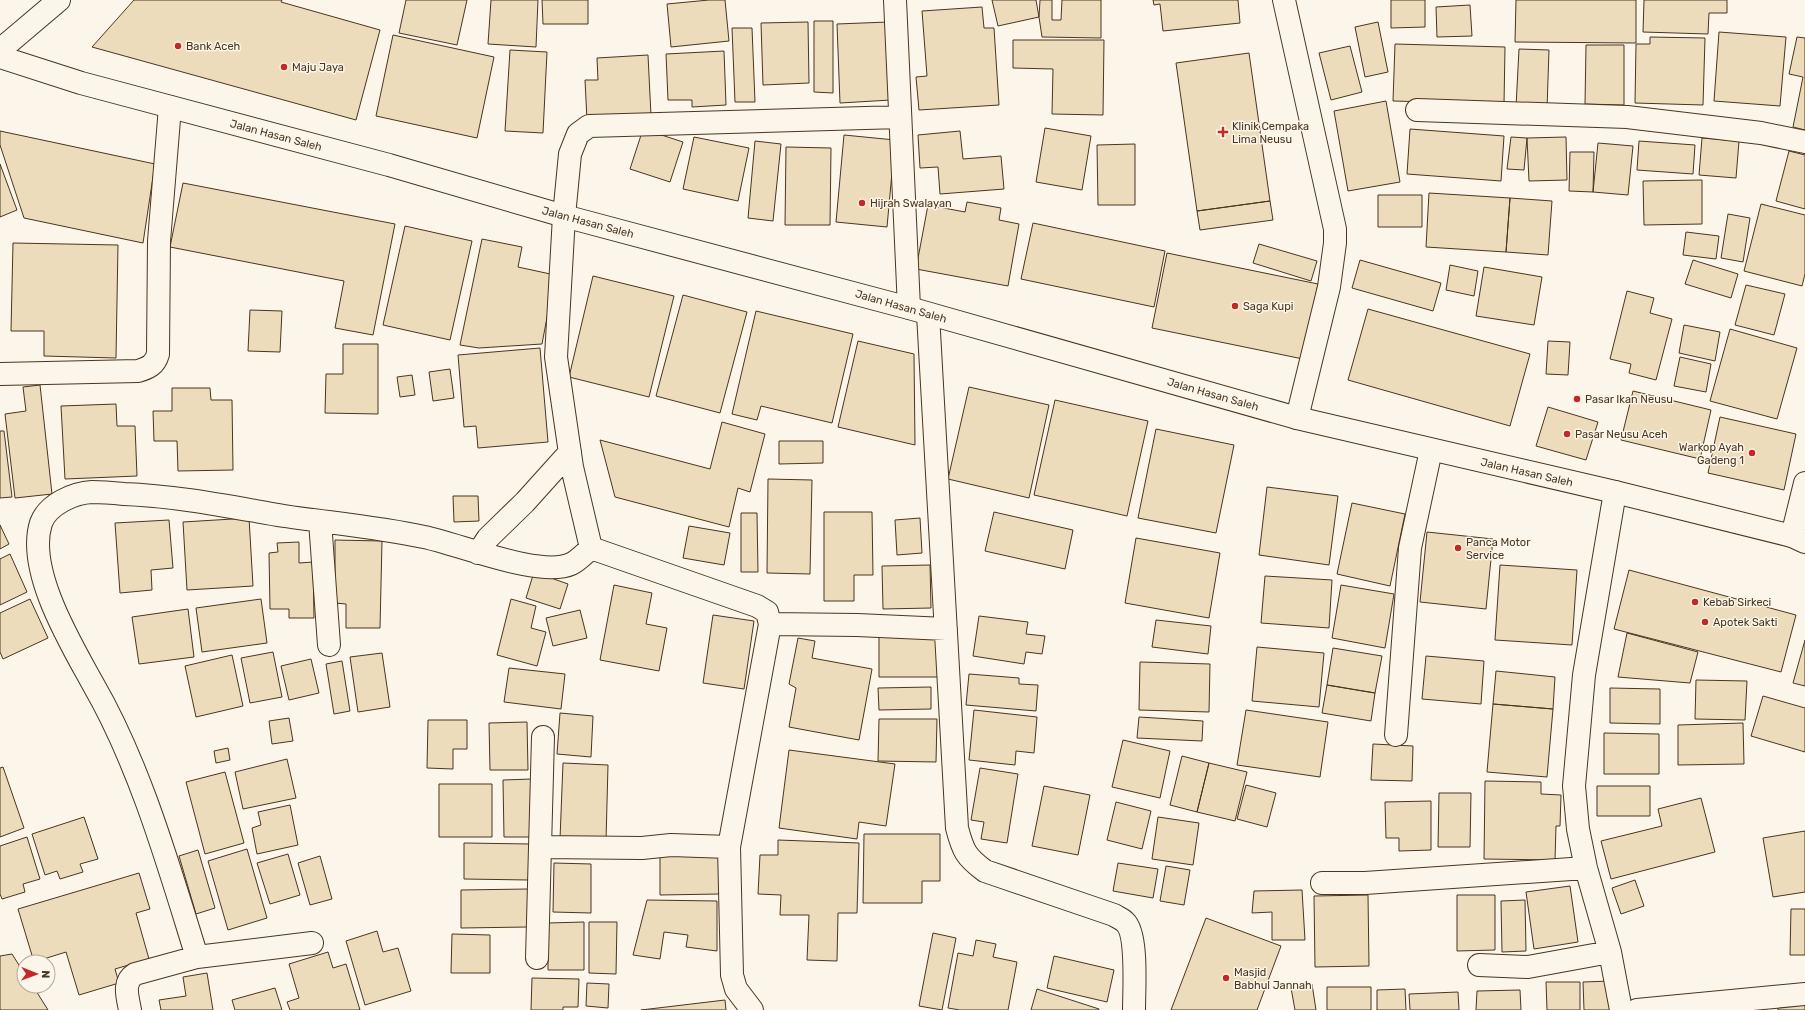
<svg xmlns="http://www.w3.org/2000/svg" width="1805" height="1010" font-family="Rubik,sans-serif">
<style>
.building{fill:#ecdcbc;stroke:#4a3520}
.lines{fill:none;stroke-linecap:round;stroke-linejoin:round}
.minor-casing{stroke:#4a3520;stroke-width:24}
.tertiary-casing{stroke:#4a3520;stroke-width:24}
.secondary-casing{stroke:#4a3520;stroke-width:24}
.minor{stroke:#fbf6e9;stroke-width:22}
.tertiary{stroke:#fbf6e9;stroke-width:22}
.secondary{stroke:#fbf6e9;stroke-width:22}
.poi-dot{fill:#c62828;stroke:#fbf6e9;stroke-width:1.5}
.labels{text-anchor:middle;stroke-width:3;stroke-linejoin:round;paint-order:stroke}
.poi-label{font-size:11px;fill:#4a3520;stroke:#fbf6e9;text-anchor:start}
.street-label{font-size:11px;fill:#4a3520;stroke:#fbf6e9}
</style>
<rect width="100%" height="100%" fill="#fbf6e9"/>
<path class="building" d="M134,0H282L281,2L380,30L356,120L92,47Z
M406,0H467L457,45L399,33Z
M491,0H538L536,47L488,44Z
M542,0H588V24H543Z
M709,0H725L729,41L671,47L667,4Z
M992,0H1036L1039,17L998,26Z
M1040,0H1052V20H1061L1062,0H1101V38L1042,37L1039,17Z
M1153,0H1238L1240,23L1163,31L1160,4L1154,5Z
M1391,0H1425V27L1391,28Z
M1516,0H1636V43L1515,42Z
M1644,0H1727V13H1709L1708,34L1643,32Z
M1470,5L1472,36L1437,37L1436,7Z
M982,7L984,28H994L999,105L919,110L916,77L927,76L922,11Z
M814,21H833V93L814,92Z
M808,22L809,83L763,85L761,23Z
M888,22L891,100L840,103L837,24Z
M1378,22L1388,72L1365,77L1355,27Z
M732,28H752L755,102H735Z
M1719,32L1786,37L1780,106L1714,101Z
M393,35L494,57L477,138L376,116Z
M1650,37L1705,38L1703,105L1635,103L1636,44H1650Z
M1797,37L1805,38V130L1793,127L1803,77L1789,74Z
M1013,40H1104L1103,115L1052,114L1053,69L1013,68Z
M1395,44L1505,47L1504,104L1393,101Z
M1586,45H1624V105L1585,104Z
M1350,46L1362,92L1331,100L1319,53Z
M1519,49L1549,50L1547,109L1516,107Z
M510,50L547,52L543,133L505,131Z
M724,51L726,105L692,107V100H668L666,54Z
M1249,53L1270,201L1197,211L1176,63Z
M648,55L651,116L587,120L585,80H598L597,58Z
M1386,101L1400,182L1348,191L1334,111Z
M1045,128L1091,136L1082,190L1036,182Z
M643,129L683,142L670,182L630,169Z
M1410,129L1504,136L1501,181L1407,174Z
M0,131L155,164L143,243L24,218L0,145Z
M960,131L963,159L1001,156L1004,189L940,194L938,167L920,168L918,135Z
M844,135L895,140L887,227L836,222Z
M694,137L749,148L738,201L683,189Z
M1511,137L1527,138L1524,170L1507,169Z
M1566,137L1567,180L1529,181L1527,138Z
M1702,138L1739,141L1736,178L1699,175Z
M755,141L781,144L773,221L748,218Z
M1639,141L1695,145L1693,174L1637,170Z
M1598,143L1633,146L1628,195L1593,192Z
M1135,144V205H1098L1097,145Z
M786,147L831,148L830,225H785Z
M1789,151L1805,155V209L1776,201Z
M1570,152H1594L1593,192L1569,191Z
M0,164L17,210L0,217Z
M1702,180V224L1644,225L1643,181Z
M183,183L395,224L373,335L335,328L344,281L170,247Z
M1429,193L1510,198L1506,252L1426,247Z
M1378,195H1422V227H1378Z
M1510,198L1552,201L1548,255L1506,252Z
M1270,201L1273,220L1200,230L1197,211Z
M967,202L1001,208L999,220L1019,224L1008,286L916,269L928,205L965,212Z
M1761,204L1805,215V274L1802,286L1744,271Z
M1728,214L1750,218L1743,262L1721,258Z
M1033,223L1165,251L1154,307L1021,279Z
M405,226L472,241L450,340L383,325Z
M1686,232L1719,236L1716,259L1683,255Z
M482,239L522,247L518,267L555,275L542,344L479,348L460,345Z
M13,243L118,245L116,358L44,356V331H11Z
M1259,244L1317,261L1311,281L1253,263Z
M1167,253L1318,284L1303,359L1152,328Z
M1360,260L1441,283L1433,311L1352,288Z
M1693,260L1738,274L1731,298L1685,284Z
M1450,265L1478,271L1474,296L1446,290Z
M1484,267L1542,277L1534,325L1476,316Z
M593,276L674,296L649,397L569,377Z
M1746,285L1785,294L1774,335L1735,325Z
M1627,291L1654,298L1650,313L1672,319L1656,380L1629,373L1631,364L1610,359Z
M683,295L747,312L720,413L656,396Z
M1368,309L1530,354L1510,426L1348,380Z
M250,310L282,311L280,352L248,351Z
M756,311L853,334L832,423L761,406L757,420L732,414Z
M1684,325L1720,332L1715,361L1679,353Z
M1730,329L1797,348L1777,419L1710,401Z
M858,341L914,354L915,445L838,427Z
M1548,341L1570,342L1568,375L1546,374Z
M343,344H378V414L325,413L326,374H343Z
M540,348L548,442L478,448L476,426L464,427L458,355Z
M1680,357L1711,364L1706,392L1674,386Z
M450,369L454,398L433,401L429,372Z
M412,375L415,395L400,397L397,377Z
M40,385L52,494L15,498L5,414L26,411L23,387Z
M969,387L1049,405L1029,498L948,479Z
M172,388H210L211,400H232L233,470L178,471L177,441H154L153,411H172Z
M1633,391L1711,410L1700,459L1621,440Z
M1055,400L1148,421L1127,516L1034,495Z
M116,404L117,426H135L137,476L65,479L61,406Z
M1548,407L1598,422L1586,460L1536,446Z
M1720,417L1796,434L1784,490L1708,473Z
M722,422L765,434L750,492L738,488L729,527L615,497L600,440L710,469Z
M1156,429L1234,445L1216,533L1138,518Z
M0,431H4L12,497L0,498Z
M779,441H823V463L779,464Z
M768,479L812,480L810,574L767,573Z
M1267,487L1338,496L1329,565L1259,555Z
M453,496H478L479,521L454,522Z
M1352,503L1405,514L1390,586L1337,574Z
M824,512H872L873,575H854V601H824Z
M994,512L1073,530L1065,569L985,551Z
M741,513H757L758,572H741Z
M249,518L253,586L187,590L183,522Z
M920,518L922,553L897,555L895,520Z
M169,520L173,568L151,570L152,590L120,593L115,523Z
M0,525L9,544L0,549Z
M689,526L730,533L724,565L683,558Z
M1427,532L1493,539L1486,609L1420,602Z
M1136,538L1220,553L1209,618L1125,603Z
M335,540L382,541L380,628H346V604L335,603Z
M299,542V563L313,562L314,618H289V609H270L269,553L278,552L277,543Z
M10,554L27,592L0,605V559Z
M930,565L931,608L883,609L882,566Z
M1500,565L1577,570L1572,645L1495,640Z
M1629,570L1796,615L1781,672L1614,629Z
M534,572L568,584L560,609L526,598Z
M1265,576L1332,580L1329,628L1261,623Z
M614,585L652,593L646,624L667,628L659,671L600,660Z
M1341,585L1394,594L1385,648L1332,638Z
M30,599L48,638L3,659L0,652V613Z
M261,599L267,643L202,652L196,608Z
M511,599L536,606L531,628L546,632L537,666L497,655Z
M188,609L194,657L139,664L132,617Z
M580,610L587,638L553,646L546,618Z
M713,615L754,621L744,689L703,683Z
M979,616L1028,622L1026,634L1045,636L1042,654L1026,652L1024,664L973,656Z
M1156,620L1211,626L1208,654L1152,647Z
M1627,633L1698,652L1690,683L1618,677Z
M879,634L939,635L938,677H879Z
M798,638L815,641L812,658L872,669L859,740L789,727L796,688L789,684Z
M1805,640V686L1793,683Z
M1257,647L1324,653L1319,707L1252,701Z
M1333,648L1382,656L1375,693L1327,685Z
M273,652L282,697L250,703L241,658Z
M382,653L390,707L358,712L350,657Z
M232,655L243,706L196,717L185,666Z
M1426,656L1484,661L1481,704L1422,699Z
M311,659L319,693L289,700L281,666Z
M342,661L350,711L334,714L326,664Z
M1140,662L1210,664L1209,712L1139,710Z
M509,668L565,674L561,709L504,702Z
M1496,671L1555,677L1553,709L1493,704Z
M969,674L1019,678V684L1038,685L1036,711L966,705Z
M1696,680L1747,681L1745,720L1695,719Z
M1327,685L1375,693L1371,721L1322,713Z
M931,687V709L879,710L878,688Z
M1610,688L1660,689V724L1610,723Z
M1763,696L1805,708V752L1751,736Z
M1493,704L1553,709L1547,777L1487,772Z
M974,710L1037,717L1034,753L1016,751L1015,765L969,760Z
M1246,710L1328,722L1320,777L1237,765Z
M560,713L593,716L591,757L557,754Z
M1139,717L1203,721L1202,741L1137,738Z
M289,718L293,741L272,744L269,721Z
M879,719H937L936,762L878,761Z
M428,720H467V749H453V769L427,768Z
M527,722L528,770H490L489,723Z
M1743,723L1744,764L1678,765V725Z
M1604,733L1659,734V774H1604Z
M1123,740L1170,751L1160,798L1112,787Z
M1373,744L1413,746L1412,781L1371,780Z
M228,748L230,760L216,763L214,751Z
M789,750L895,764L886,826L859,822L857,839L779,828Z
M1182,756L1209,763L1197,812L1170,805Z
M287,759L296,798L243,809L235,772Z
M563,763L608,765L606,841L560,839Z
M1209,763L1247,772L1235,821L1197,812Z
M3,767L24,828L0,837V768Z
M980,768L1018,774L1007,843L981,839L984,822L971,820Z
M225,772L244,843L205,854L186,782Z
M532,779L533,837H504L503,780Z
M1485,781L1541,782V794L1561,795L1560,826H1556L1555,860L1484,859Z
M439,784H492V837H439Z
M1246,785L1276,793L1267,827L1237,819Z
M1044,786L1090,795L1078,855L1032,846Z
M1597,786H1650V816H1597Z
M1439,793H1471L1470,847H1438Z
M1701,798L1715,852L1611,879L1601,841L1662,826L1658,809Z
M1431,801V850L1399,851V838H1386L1385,802Z
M1116,802L1151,811L1142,849L1107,840Z
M290,805L298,845L257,854L252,828L261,825L258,812Z
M84,817L98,859L80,864L83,872L60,879L57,871L45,875L32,834Z
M1158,817L1199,823L1193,865L1152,859Z
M1805,831V892L1773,897L1763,838Z
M864,834H940V881H922V903H863Z
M27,837L40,879L23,884L25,892L2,899L0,894V846Z
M778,840L859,843L857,913H838L837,961L807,960L809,915H780L781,895L758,894L760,855H778Z
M464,843L530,844L529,880L464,879Z
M247,849L267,918L228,930L208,861Z
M198,850L215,908L196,914L179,856Z
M288,854L300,895L270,904L257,863Z
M320,856L332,899L310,905L298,863Z
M660,856H719V894L660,895Z
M554,863L591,864V913L553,912Z
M1118,863L1158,869L1153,898L1113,891Z
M1166,866L1190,870L1184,905L1160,901Z
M139,873L150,909L136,913L149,959L115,969L119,983L79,995L66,952L34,962L18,909Z
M1635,880L1644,906L1621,914L1612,888Z
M1570,886L1578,942L1534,949L1526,892Z
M528,889V927L461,928V890Z
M1302,890L1305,940H1272V912L1252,913L1254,891Z
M1368,895L1369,966L1315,967L1314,896Z
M1457,895H1495V950L1457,951Z
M647,900L717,901V951L686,947L688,935L664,932L660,959L633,955Z
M1525,900L1526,951L1502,952L1501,901Z
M1791,909H1805V955H1790Z
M1206,918L1281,946L1257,1010H1171Z
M584,922V970H548V923Z
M589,922H617L616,974L589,973Z
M377,931L383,952L398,948L411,991L365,1005L346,941Z
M933,933L956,938L942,1010L919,1006Z
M452,934L490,935V973H451Z
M976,940L996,944L993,957L1017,962L1008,1010H960L948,1008L958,953L973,956Z
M328,952L333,968L346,964L360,1010H290L287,1002L299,998L289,964Z
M12,954L24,973V986H33L48,1010H0V956Z
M1054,956L1114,970L1107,1002L1047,988Z
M207,973L213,1010H161L159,1000L186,996L183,977Z
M532,978L579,979L578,1007H563V1010H531Z
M1611,981L1612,1010H1584L1583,982Z
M1546,982H1580V1010H1547Z
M587,983L609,984L608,1008L586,1006Z
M1312,984L1316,1010H1295L1291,988Z
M1327,987H1371V1010H1327Z
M275,988L282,1010H235L232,1000Z
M1037,989L1099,1009V1010H1031Z
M1405,989L1406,1010H1377V990Z
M1520,990L1521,1010H1476L1477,991Z
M1458,992L1459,1010H1410L1409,994Z
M725,1000L726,1010H641Z
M1805,1001V1010H1778V1003Z"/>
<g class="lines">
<g class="minor-casing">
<path id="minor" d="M895,0L909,308
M1284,0L1335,229V243L1329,287L1297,418
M1417,110L1627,117L1761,133L1805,142
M928,314L957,828C963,851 966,857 985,871L1114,915C1117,917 1122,919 1125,922C1138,934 1134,991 1134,1010
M0,374L138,371C148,368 155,365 158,354L159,241L170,107
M1615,492L1584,675L1574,786L1578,829L1586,868L1610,952L1621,1010
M320,521L329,645
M1792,536L1805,483
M478,553L488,538L525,502L570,452
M770,624L857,625L946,629
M1396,735L1410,548L1431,450
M540,847L642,848L671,845L729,847
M1322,883H1365L1586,868
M197,957C169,867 140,765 93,684C71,644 26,570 41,523C48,504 74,493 92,492C103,492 114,493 124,494C178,496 231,507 284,516C331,523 378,527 424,537C459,544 540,578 571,564C578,561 585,553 591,548
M537,958L543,737
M1479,965L1528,967L1610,952
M130,1010C128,998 122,982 135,974L197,957L312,943
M752,1010L736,989L732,975L729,847L770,624L767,612L757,606L591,548L572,467L556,357L564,216L570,154L578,134L589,126L900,117
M1637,1010L1805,994"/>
</g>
<g class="tertiary-casing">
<path id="tertiary" d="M0,57L81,83L389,165L564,216L909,308L1297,418L1615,492L1792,536L1805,542"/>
</g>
<g class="secondary-casing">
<path id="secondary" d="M0,50L59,0"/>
</g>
<use href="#minor" class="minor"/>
<use href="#tertiary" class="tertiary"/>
<use href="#secondary" class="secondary"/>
</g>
<g class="poi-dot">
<circle cx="178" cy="46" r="4"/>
<circle cx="284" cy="67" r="4"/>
<path d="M1221 126h4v4h4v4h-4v4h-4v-4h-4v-4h4z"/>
<circle cx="862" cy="203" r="4"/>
<circle cx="1235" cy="306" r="4"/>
<circle cx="1577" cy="399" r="4"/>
<circle cx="1567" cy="434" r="4"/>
<circle cx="1752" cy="453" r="4"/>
<circle cx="1458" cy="548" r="4"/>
<circle cx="1695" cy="602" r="4"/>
<circle cx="1705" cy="622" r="4"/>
<circle cx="1226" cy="978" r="4"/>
</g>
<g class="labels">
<g class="poi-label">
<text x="186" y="50">Bank Aceh</text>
<text x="292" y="71">Maju Jaya</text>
<text x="1232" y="130">Klinik Cempaka<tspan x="1232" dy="13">Lima Neusu</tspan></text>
<text x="870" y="207">Hijrah Swalayan</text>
<text x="1243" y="310">Saga Kupi</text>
<text x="1585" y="403">Pasar Ikan Neusu</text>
<text x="1575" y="438">Pasar Neusu Aceh</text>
<text x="1744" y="451" text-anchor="end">Warkop Ayah<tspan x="1744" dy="13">Gadeng 1</tspan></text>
<text x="1466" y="546">Panca Motor<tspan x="1466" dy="13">Service</tspan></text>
<text x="1703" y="606">Kebab Sirkeci</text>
<text x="1713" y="626">Apotek Sakti</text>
<text x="1234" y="976">Masjid<tspan x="1234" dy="13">Babhul Jannah</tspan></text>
</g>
<g class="street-label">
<text transform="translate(276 135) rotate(15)" y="4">Jalan Hasan Saleh</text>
<text transform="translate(588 222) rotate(15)" y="4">Jalan Hasan Saleh</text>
<text transform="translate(901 306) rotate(16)" y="4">Jalan Hasan Saleh</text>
<text transform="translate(1213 394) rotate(16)" y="4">Jalan Hasan Saleh</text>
<text transform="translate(1527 472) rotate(13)" y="4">Jalan Hasan Saleh</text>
</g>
</g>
<g transform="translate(36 974) rotate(91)"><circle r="19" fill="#fbf6e9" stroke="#b4a999"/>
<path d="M0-3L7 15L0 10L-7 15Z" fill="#c62828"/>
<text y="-6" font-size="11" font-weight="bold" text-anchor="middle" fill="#4a3520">N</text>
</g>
</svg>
